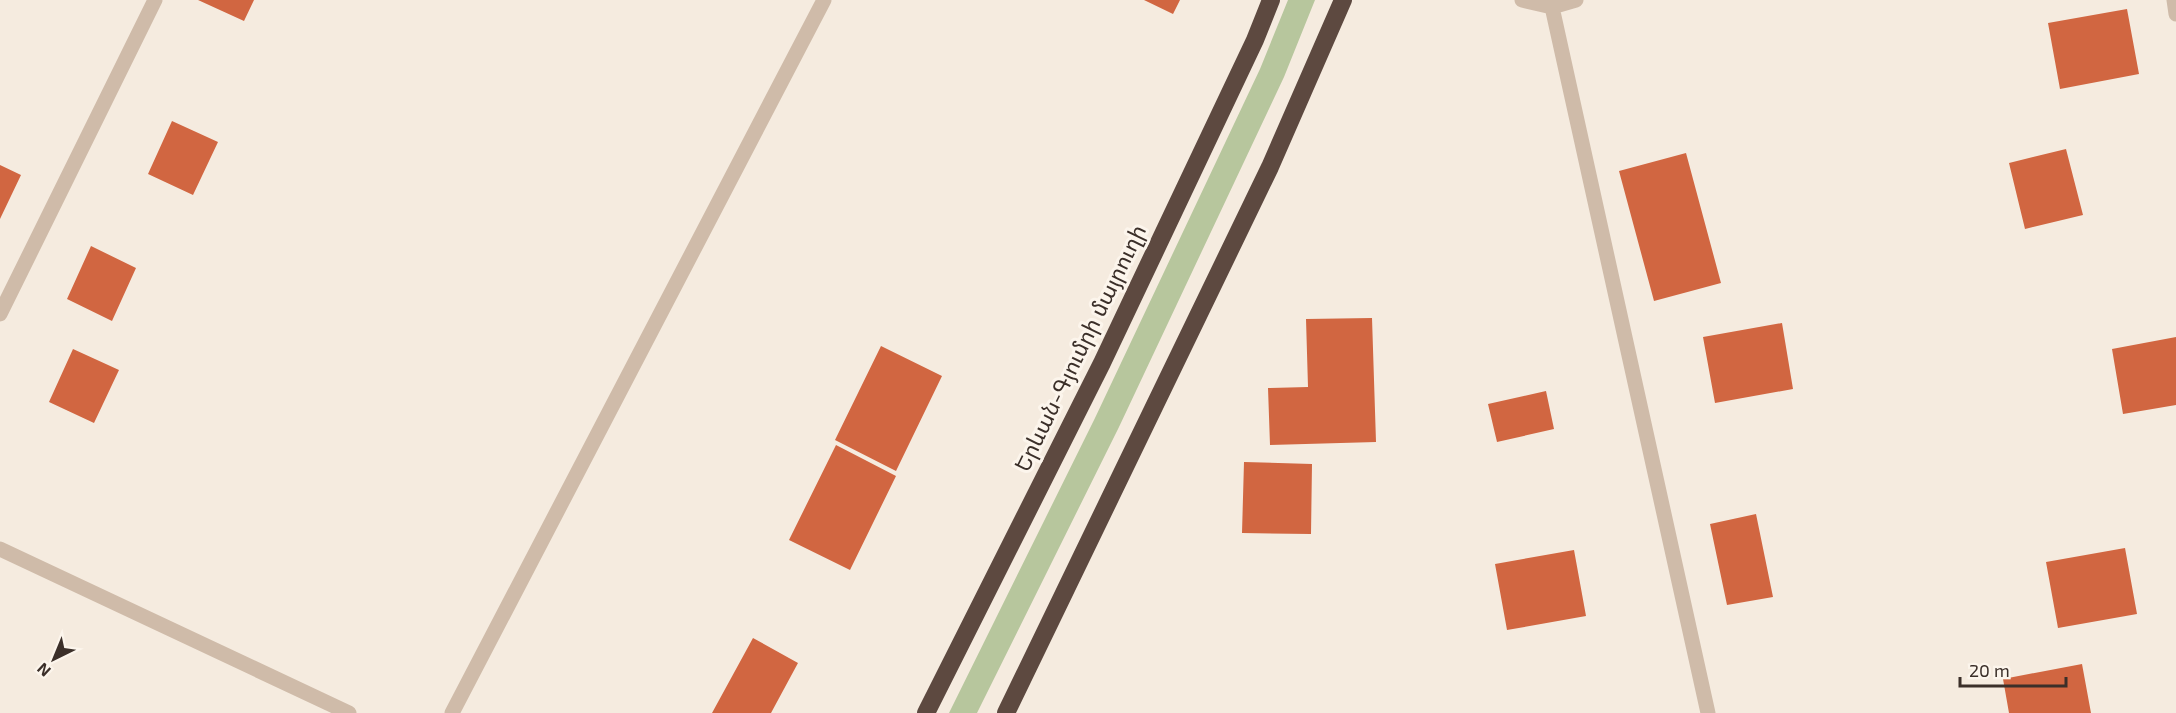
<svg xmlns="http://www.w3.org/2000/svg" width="2176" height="713" font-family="'Exo 2','Noto Sans Armenian',sans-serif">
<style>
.green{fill:#b7c69d}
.building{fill:#d16641}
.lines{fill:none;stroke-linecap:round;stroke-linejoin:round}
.minor{stroke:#cfbba9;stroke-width:15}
.highway{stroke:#5d4940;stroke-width:18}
.labels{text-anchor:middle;stroke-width:6;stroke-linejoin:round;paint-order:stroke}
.street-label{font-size:22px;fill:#3b2f29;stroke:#fcf5ec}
</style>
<rect width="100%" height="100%" fill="#f5ebdf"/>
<path class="green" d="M1288,0H1315L1284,77L1119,427L977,713H949L1095,418L1260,69Z"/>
<path class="building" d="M198,0H254L244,21Z
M1144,0H1180L1173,14Z
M2127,9L2139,74L2060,89L2048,23Z
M172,121L218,142L193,195L148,174Z
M2066,149L2083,215L2025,229L2009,163Z
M1686,153L1721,283L1654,301L1619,171Z
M0,165L21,175L0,219Z
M91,246L136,268L112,321L67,299Z
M1372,318L1376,442L1270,445L1268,388L1308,387L1306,319Z
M1782,323L1793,389L1715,403L1703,337Z
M2176,337V405L2123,414L2112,349Z
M881,346L942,376L896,471L835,440Z
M73,349L119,370L94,423L49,402Z
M1546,391L1554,429L1497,442L1488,404Z
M836,445L896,476L850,570L789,540Z
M1244,462L1312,464L1311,534L1242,533Z
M1756,514L1773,597L1727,605L1710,524Z
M2125,548L2137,614L2058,628L2046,562Z
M1574,550L1586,616L1507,630L1495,564Z
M753,638L798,663L771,713H712Z
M2082,664L2091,713H2009L2003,679Z"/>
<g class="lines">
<path class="minor" d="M1522,0L1552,7L1576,0
M2174,0L2176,14
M1552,7L1708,713
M0,314L155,0
M0,549L349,713
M452,713L824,0"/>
<path class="highway" d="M926,713L1102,363L1255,40L1271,0
M1006,713L1270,167L1343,0"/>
</g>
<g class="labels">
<g class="street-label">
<text transform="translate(1080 348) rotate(-64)" y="8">Երևան-Գյումրի մայրուղի</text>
</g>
</g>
<g transform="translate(54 659) rotate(223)" stroke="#fcf5ec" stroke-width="4.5" paint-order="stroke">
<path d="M0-4.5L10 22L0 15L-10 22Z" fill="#3b2f29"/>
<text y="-9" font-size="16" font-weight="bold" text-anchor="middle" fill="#3b2f29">N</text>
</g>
<path d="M1960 677v9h106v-9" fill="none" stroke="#3b2f29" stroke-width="3"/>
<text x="1969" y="677" font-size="18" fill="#3b2f29" stroke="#fcf5ec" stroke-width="4.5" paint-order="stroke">20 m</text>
</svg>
